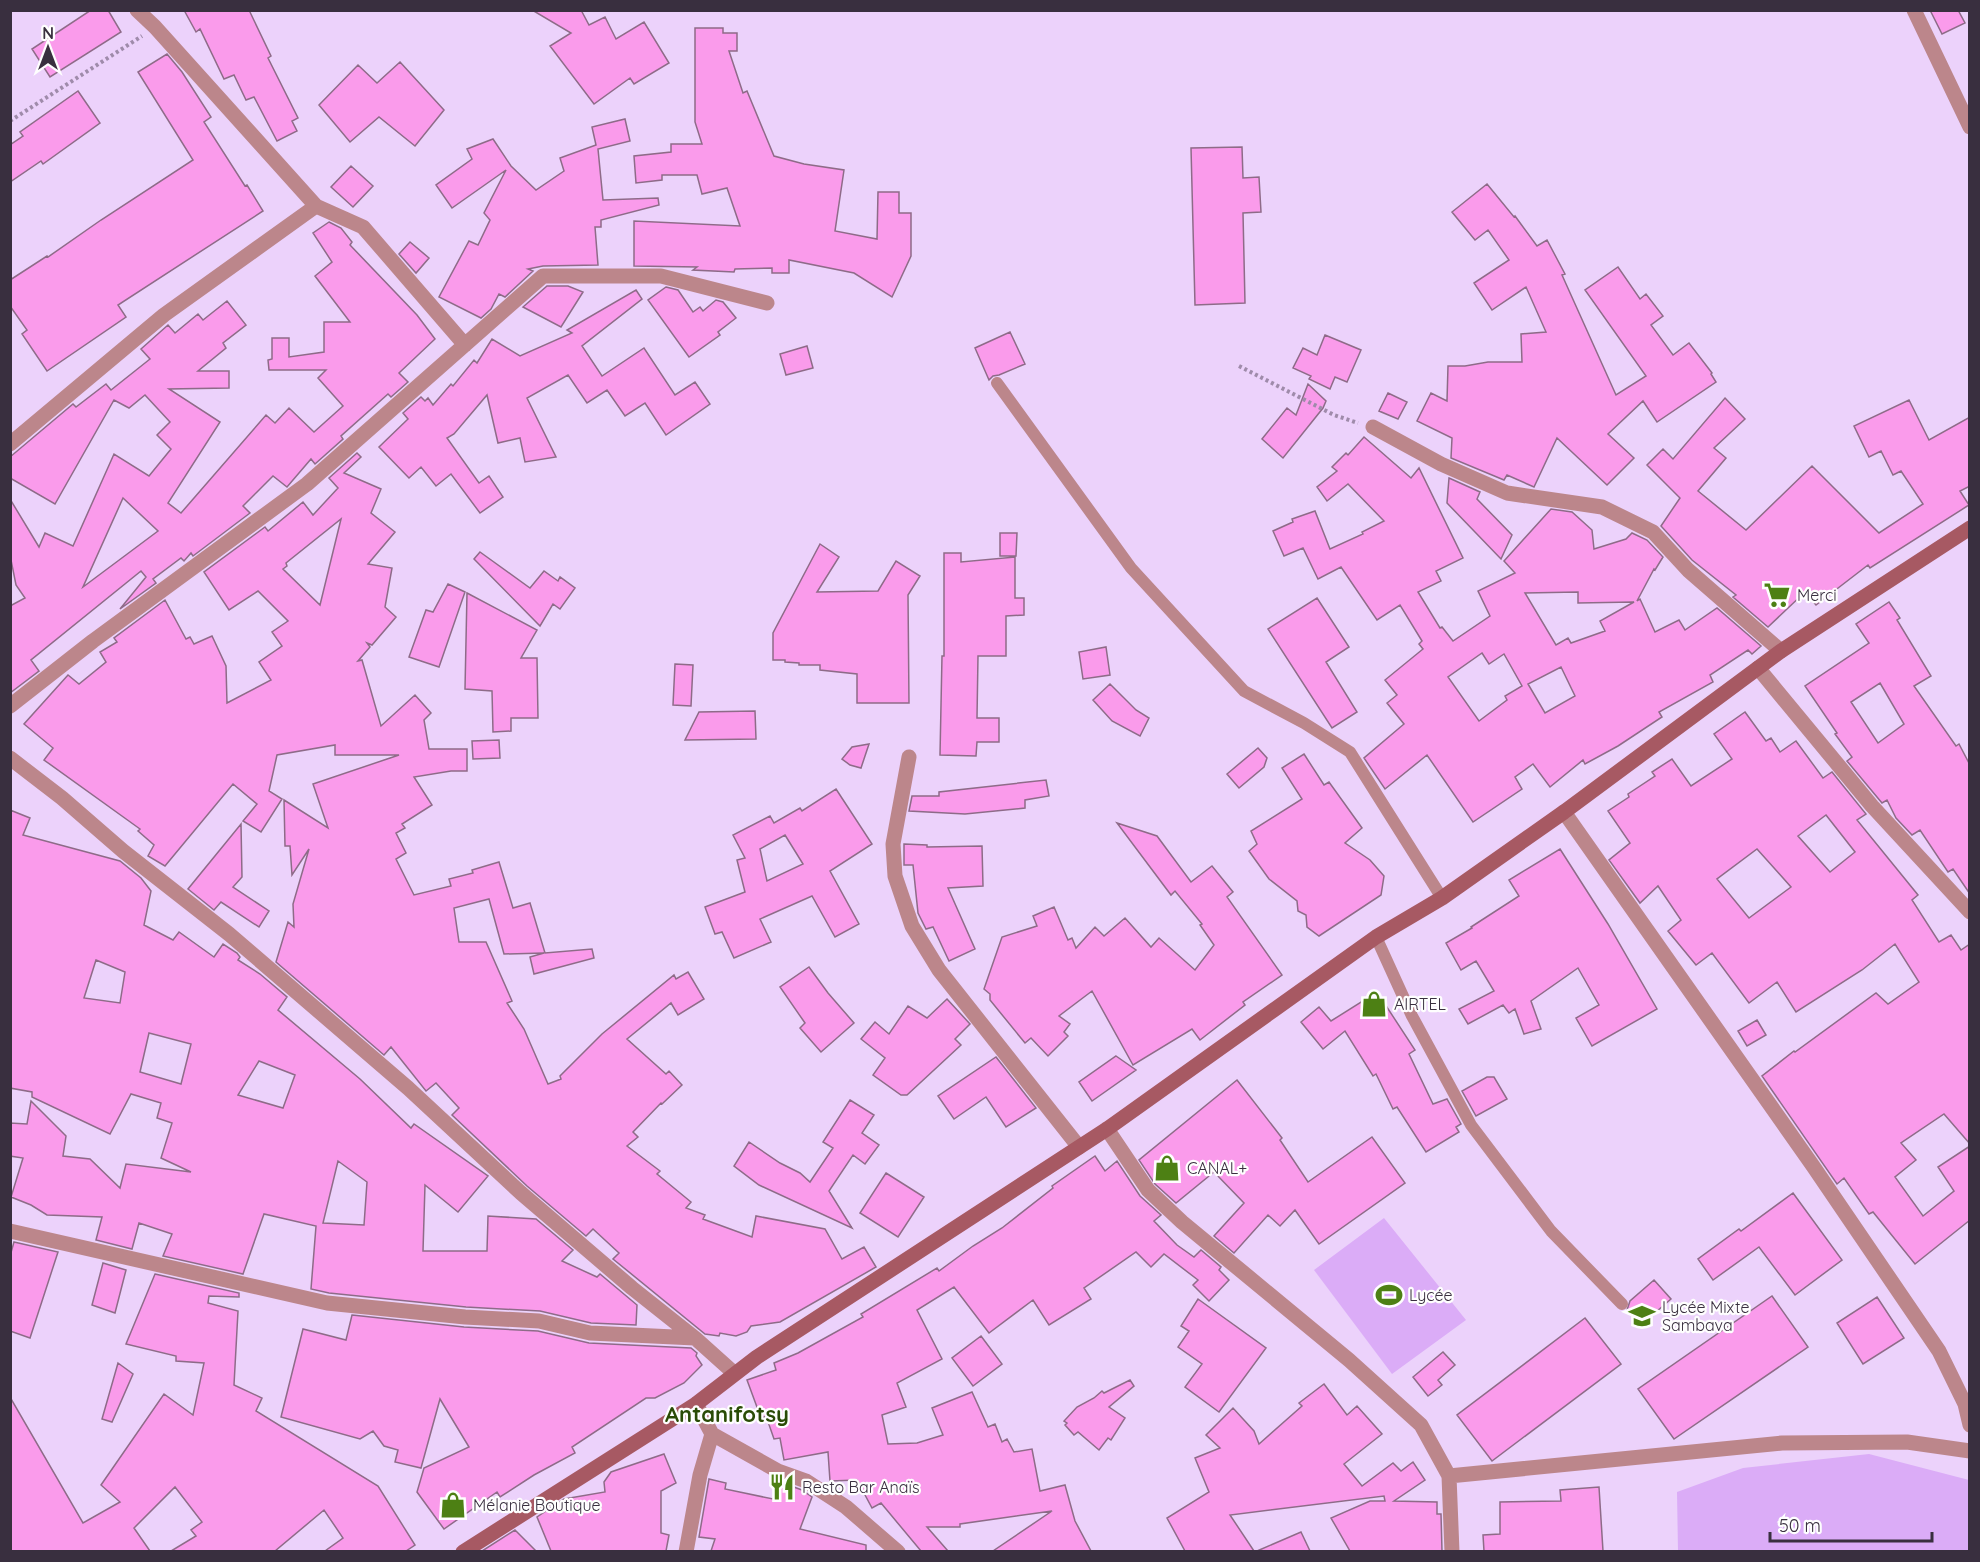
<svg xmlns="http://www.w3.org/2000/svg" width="1980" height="1562" font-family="Quicksand,sans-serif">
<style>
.green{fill:#dbacf7}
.building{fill:#fa9beb;stroke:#8e6b88;stroke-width:1.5;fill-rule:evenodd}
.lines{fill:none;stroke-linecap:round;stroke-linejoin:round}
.path{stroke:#9f8baa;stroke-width:4;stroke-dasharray:3 3;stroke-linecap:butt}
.service{stroke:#bc868b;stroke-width:12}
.minor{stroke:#bc868b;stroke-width:15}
.secondary{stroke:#a75963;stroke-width:15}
.labels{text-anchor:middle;stroke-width:4.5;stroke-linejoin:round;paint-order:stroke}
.poi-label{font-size:16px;fill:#392f3f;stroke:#fefefe;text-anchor:start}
.district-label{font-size:22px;font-weight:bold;fill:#2a4b06;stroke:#fefefe}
</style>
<rect width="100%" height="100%" fill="#ecd2fb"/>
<path class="green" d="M1384,1218L1466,1320L1392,1374L1314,1270Z
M1869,1454L1969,1480V1551H1678L1677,1492L1743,1468Z"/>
<path class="building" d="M91,10H108L121,32L50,77L32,49Z
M184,10H249L271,56L268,58L298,118L292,121L297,131L277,141L254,97L246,100L234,75L224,79L200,29L196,32Z
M532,10H581L589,25L605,17L616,39L644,22L669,63L634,84L630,78L594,104L550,46L571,33Z
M1930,10H1958L1965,23L1942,34Z
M695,28H723V33H737V51H729L743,93L747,91L774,156L804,164L844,170L835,231L877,239L878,192H899V213H911V256L892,297L854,273L789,260V273H772V268L735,269L734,272L693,270L697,267L634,266V221L740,226L727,188L702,194L697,175H662V180L636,183L634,156L671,152V144H702L695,122Z
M167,54L182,72L211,117L204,122L245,186L247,185L263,211L118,305L126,317L47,371L22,334L27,330L10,306V280L47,256L48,257L101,220L193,160L138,72Z
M400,62L444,110L415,146L379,117L350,142L319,105L358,65L377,83Z
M78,91L100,123L43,164L41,161L10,182V145L23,136L20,132Z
M625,119L630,141L598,149L603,200L658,198L659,205L601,220V227H595L598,265L543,266L528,269L533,271L505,297L499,294L491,309L481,318L439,297L469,241L478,245L490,220L484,213L506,170L452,208L436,185L472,159L467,149L493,139L511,166L536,190L564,171L560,158L596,145L592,127Z
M1242,147L1243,178L1259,177L1261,212L1243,213L1245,303L1195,305L1191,148Z
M351,166L373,186L353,207L331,187Z
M1487,184L1514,217L1515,216L1537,246L1547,240L1565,274L1562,275L1616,395L1646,376L1585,290L1618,267L1640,299L1646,294L1663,316L1651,325L1673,355L1689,343L1712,373L1711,374L1716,382L1657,422L1643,401L1608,434L1634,458L1607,485L1557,438L1534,487L1507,475L1504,480L1451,458L1452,438L1417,421L1431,393L1447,401L1448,366H1465L1488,362H1522L1521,334L1546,332L1526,287L1492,310L1474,283L1509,260L1488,230L1475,240L1452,212Z
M329,222L341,228L352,242L350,245L417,315L435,339L399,373L408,382L391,397L388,394L341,436L343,439L315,464L311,459L287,487L273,476L243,506L250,513L193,556L191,553L184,561L181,558L153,579L156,583L120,609L146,577L141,571L31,660L39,671L10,693V606L25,598L16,585L10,555V499L39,547L45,533L73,546L114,454L149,476L171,449L157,435L170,422L145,395L129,408L114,400L55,504L10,478V457L73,404L76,407L106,384L111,390L150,359L141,349L168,325L175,333L198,314L203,320L227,301L246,325L223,343L226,348L198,371H229V388L169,389L220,422L168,503L181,513L266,415L275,423L289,408L314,432L343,406L318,378L326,370H269L268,360L272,359V338H289V357L324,352V322H350L315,276L332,262L313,233ZM123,498L158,531L83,587Z
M410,242L429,258L416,273L399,254Z
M547,286H568L583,292L561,327L523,307Z
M666,287L678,290L693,312L700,307L703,311L716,300L723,302L736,318L718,332L720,335L689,357L648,300Z
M636,290L642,299L582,346L602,376L644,348L675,395L695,382L710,404L666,435L645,403L625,416L607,390L587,403L568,375L527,398L556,457L525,462L520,438L498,443L487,395L454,434L447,438L479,483L489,476L503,497L480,513L451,474L436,486L421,467L409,478L379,447L408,419L403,413L421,397L425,401L428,398L433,405L451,384L453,386L474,360L477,363L492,339L520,356L572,333L567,330Z
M1010,332L1025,364L999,375L993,376L989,380L975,348Z
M1325,335L1361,350L1347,382L1335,377L1330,389L1309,379L1311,376L1293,368L1303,348L1317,355Z
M807,346L813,368L786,375L780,354Z
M1308,384L1326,401L1323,408L1283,458L1262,439L1287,408L1296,415Z
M1388,393L1407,402L1398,419L1379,411Z
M1725,398L1745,419L1714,448L1726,458L1698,491L1746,530L1812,466L1879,533L1923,504L1901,471L1893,475L1881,451L1869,457L1854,426L1909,400L1929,440L1970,417V486L1960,491L1969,505L1870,568L1868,565L1816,605L1805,592L1768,627L1733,597L1736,595L1692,560L1661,526L1680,498L1647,465L1663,449L1673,459Z
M1364,437L1411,478L1419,468L1463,558L1436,571L1441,581L1418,592L1440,628L1442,627L1453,641L1490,616L1478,591L1515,573L1504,561L1551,509L1572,512L1592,530L1594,549L1626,539L1632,533L1647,540L1663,557L1655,570L1654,569L1637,601L1640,599L1655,632L1679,620L1685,630L1717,608L1761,646L1752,654L1748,650L1710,675L1713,682L1659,712L1662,717L1618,746L1585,764L1583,760L1550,787L1533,764L1515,777L1522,789L1473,822L1427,755L1385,789L1364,758L1404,724L1387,703L1397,695L1385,680L1423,649L1419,644L1422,641L1400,605L1377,620L1341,567L1318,579L1303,548L1284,556L1273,531L1293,522L1292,519L1315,511L1330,549L1363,534L1362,532L1384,521L1348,484L1327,501L1317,487L1337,471L1332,467L1346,453L1348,455ZM1578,592V603L1634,602L1600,621L1605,631L1571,643L1568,638L1556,645L1525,593ZM1482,653L1489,664L1504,654L1522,686L1505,696L1507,700L1479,721L1448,677ZM1561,667L1575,696L1545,713L1528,684Z
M357,453L361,457L344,473L381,489L371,513L395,532L368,564L392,568L385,607L396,617L372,645L367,643L370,647L358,661L362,660L381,726L415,695L431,713L424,720L429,749H467V771H451L414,777L432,805L402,824L405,828L396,833L406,853L396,859L414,895L451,886L449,879L473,873L472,870L499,862L513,908L530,903L545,953L592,949L594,958L534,974L530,957L544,953L504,954L489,899L454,908L459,942H486L512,1001L507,1003L524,1029L548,1084L561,1079L560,1076L602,1034L674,975L676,979L688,972L704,999L678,1015L671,1003L627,1039L666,1074L669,1071L682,1085L662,1104L661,1103L633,1132L638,1137L627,1146L660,1171L657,1174L691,1202L686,1208L705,1215L703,1219L752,1237L756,1216L825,1229L842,1259L864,1247L876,1267L780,1322L751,1326L747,1332L736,1336L720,1333L719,1336L705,1334L613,1259L619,1253L593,1229L586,1236L527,1186L452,1115L459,1108L436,1083L426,1091L391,1047L384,1055L276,962L288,922L294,927L293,904L309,849L292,875L290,846H285L284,800L328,828L313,784L399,755H335V745L277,755L269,791L282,799L261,832L243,821L257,804L233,784L165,866L148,856L154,845L138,831L140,829L44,760L53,748L24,724L68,675L79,684L106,662L100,652L117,642L114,638L165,600L186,639L190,637L194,644L212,636L226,666L227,703L271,680L259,662L282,646L272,632L288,621L258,591L229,610L204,572L265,527L268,531L303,502L313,515L338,488L329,478ZM341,519L320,605L283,569L287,566L286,563Z
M1449,478L1480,492L1477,499L1512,535L1501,559L1447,503Z
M1000,533H1017L1016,556H1000Z
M820,544L839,557L817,592L878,591L896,561L920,576L908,595L909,703H857V674L820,670V665H799V663L785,662V660H773V633Z
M480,552L530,588L544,571L558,581L560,577L575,588L560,609L553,604L540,626L474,559Z
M944,553H961V562L1015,557V598H1024V615L1006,616V656H978L977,718H999V742H977L976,756L940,755L942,656H944Z
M448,584L465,592L439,667L409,657L426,610L433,612Z
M467,593L537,630L521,658H537L538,718H511V731L493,732L492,691L465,689Z
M1317,598L1349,647L1326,662L1357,712L1332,728L1268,629Z
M1889,602L1900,618L1897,620L1931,676L1914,686L1956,746L1959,744L1970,765V894L1953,869L1948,872L1920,830L1912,835L1896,818L1887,800L1882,803L1847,761L1852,757L1835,734L1837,733L1805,686L1869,643L1856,624ZM1880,683L1904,724L1878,743L1851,702Z
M1106,647L1110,675L1083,679L1079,652Z
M675,664L693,665L691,706L673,705Z
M1110,684L1136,710L1149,718L1140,736L1112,721L1093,700Z
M755,711L756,739L685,740L699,712Z
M1745,712L1766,741L1771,738L1780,752L1796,741L1823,778L1832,772L1866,814L1857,820L1918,895L1912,900L1939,942L1951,935L1961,950L1970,944V1144L1944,1114L1901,1143L1916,1160L1895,1177L1923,1216L1954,1191L1938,1167L1970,1146V1220L1915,1264L1873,1212L1869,1214L1844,1178L1837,1184L1762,1076L1794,1051L1795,1052L1876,993L1888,1004L1919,982L1895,944L1862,970L1796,1012L1777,982L1749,1003L1712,953L1696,965L1668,931L1681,920L1658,886L1640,903L1609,860L1630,843L1608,811L1629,797L1628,794L1655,776L1652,772L1672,759L1691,786L1732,759L1714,734ZM1826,815L1855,852L1830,872L1798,836ZM1757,849L1791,887L1749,918L1717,879Z
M499,740L500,758L473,759L472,741Z
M869,744L861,768L850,765L842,759L852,747Z
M1258,748L1267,758L1264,767L1239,788L1227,774Z
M1304,754L1324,785L1329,782L1362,828L1345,843L1370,860L1384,876L1381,895L1319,936L1307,927L1306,915L1298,911L1297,901L1269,879L1249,851L1257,844L1251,831L1302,799L1282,768Z
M1046,780L1049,796L1025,800V808L965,814L909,811L912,796H939V792Z
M836,789L872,844L830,871L859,924L835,937L812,896L760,919L771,942L734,958L722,932L715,934L705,907L745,892L737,860L745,858L733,835L770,816L774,823L800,808L802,811ZM785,835L803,864L767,881L760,849Z
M10,810L30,818L23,835L120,861L141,878L151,891L144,925L173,940L179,932L214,957L223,944L237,953L240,957L238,960L260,974L287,997L278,1010L360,1079L411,1128L414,1124L488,1176L458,1212L425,1185L423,1251H487L488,1216L536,1219L573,1250L562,1261L597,1277L600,1274L637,1305L636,1325L591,1323L540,1311L466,1307L329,1293L311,1289L316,1226L264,1214L243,1274L163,1256L172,1234L139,1223L132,1249L96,1240L102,1217L47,1215L31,1205L11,1197L23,1158L10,1156V1123L27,1124L31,1101L66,1136L63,1156L90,1159L120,1188L126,1164L191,1172L161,1158L172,1123L157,1118L161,1103L131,1094L110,1134L32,1097V1092L10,1088ZM96,960L125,972L120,1003L84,998ZM149,1033L191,1044L181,1084L140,1072ZM259,1061L295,1075L283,1108L238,1095ZM338,1161L367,1182L364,1225L323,1223Z
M1117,823L1157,836L1191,882L1212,866L1233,892L1227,897L1282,975L1243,1002L1245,1005L1200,1040L1192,1029L1133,1065L1092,991L1059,1016L1070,1024L1064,1032L1068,1036L1048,1056L1031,1038L1025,1043L990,1000V994L984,989L1002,937L1037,926L1033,916L1054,907L1068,940L1072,938L1076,948L1095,927L1104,936L1125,918L1151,947L1159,938L1195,970L1214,945L1200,925L1202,924L1175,891L1171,895Z
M241,824L242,877L233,887L269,911L259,927L221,902L214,910L188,889Z
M904,844L927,845V847L982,846L983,886L948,888L975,949L949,961L933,927L926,929L918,913L913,865H904Z
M1560,849L1608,924L1657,1009L1592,1046L1576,1018L1599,1005L1578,968L1531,1001L1541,1029L1524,1034L1515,1009L1509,1013L1503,1005L1468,1024L1459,1009L1494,991L1476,961L1461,970L1446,943L1472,928L1471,927L1519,896L1509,880Z
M809,967L828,993L854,1023L821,1052L800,1028L805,1023L780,987Z
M1377,992L1415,1050L1409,1054L1433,1104L1447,1099L1461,1124L1456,1127L1459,1132L1426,1152L1397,1107L1393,1109L1376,1074L1373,1076L1345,1031L1323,1049L1301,1022L1319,1007L1331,1021Z
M947,999L970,1024L955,1039L961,1045L907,1095H901L873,1075L885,1058L861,1039L875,1022L889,1034L908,1006L927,1018Z
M1757,1020L1766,1035L1747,1046L1738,1031Z
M1116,1056L1136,1070L1092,1101L1079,1082Z
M996,1057L1036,1108L1006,1127L986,1097L954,1119L938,1096Z
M1487,1077H1494L1507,1099L1476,1116L1462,1091Z
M1237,1080L1282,1138L1280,1140L1308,1182L1372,1137L1405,1183L1319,1244L1295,1210L1280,1226L1268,1215L1234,1253L1214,1236L1244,1203L1214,1172L1176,1203L1155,1184L1139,1160Z
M850,1100L874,1115L862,1133L879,1145L865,1164L853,1155L829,1191L852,1228L759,1185L734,1166L749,1142L780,1163L800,1173L810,1182L833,1148L823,1142Z
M1095,1156L1105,1171L1117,1161L1140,1196L1161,1215L1154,1221L1177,1245L1194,1257L1201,1250L1221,1267L1219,1270L1229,1280L1209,1301L1193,1285L1198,1280L1164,1254L1151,1267L1136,1252L1084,1288L1091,1299L1049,1325L1033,1300L989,1333L954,1287L917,1310L942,1359L897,1383L906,1407L882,1415L888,1444L917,1443L943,1435L932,1408L972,1392L988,1427L995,1424L1002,1442L1007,1439L1014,1452L1032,1449L1040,1491L1065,1485L1075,1521L1091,1551H993L1052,1511L960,1524V1527H927L948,1551H921L881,1503L872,1508L857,1480L830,1481L828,1452L784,1460L780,1438L774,1439L766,1416L761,1418L747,1380L776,1370L774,1363L798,1353L863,1317L861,1314L937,1268L939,1271L973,1246L1002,1228L1053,1188L1052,1186Z
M886,1173L924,1197L898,1237L860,1213Z
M1793,1193L1842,1260L1795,1295L1759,1247L1713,1280L1698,1259L1739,1229L1741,1231Z
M14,1242L58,1252L30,1338L10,1331V1256Z
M103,1263L126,1270L115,1313L92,1305Z
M155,1274L239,1293V1297L209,1296L208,1303L238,1311L234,1385L262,1398L256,1411L378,1486L415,1545L406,1551H325L343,1538L324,1510L275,1551H171L196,1536L191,1530L202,1522L175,1487L134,1528L150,1551H10V1397L83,1523L120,1502L101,1485L164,1394L193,1415L204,1363L176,1361V1356L126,1344Z
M1654,1280L1671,1299L1641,1325L1627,1310L1630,1301Z
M1772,1296L1808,1347L1674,1439L1638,1389Z
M1877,1297L1904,1338L1863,1364L1837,1323Z
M1198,1299L1266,1348L1219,1412L1185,1387L1202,1364L1178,1347L1189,1331L1181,1326Z
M352,1315L464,1327L538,1331L589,1343L691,1348L697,1353L696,1356L702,1365L684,1383L655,1398H646L572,1447L575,1453L534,1475L500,1497L497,1492L444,1529L417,1492L424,1468L469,1447L440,1399L421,1468L395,1462L398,1450L384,1446L373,1431L360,1439L281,1417L303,1329L346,1340Z
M1585,1318L1621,1364L1492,1461L1457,1415Z
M981,1336L1002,1364L973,1386L952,1358Z
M1443,1352L1455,1365L1438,1380L1442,1385L1428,1396L1413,1377Z
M118,1363L133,1374L112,1422L102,1419Z
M1130,1380L1134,1386L1109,1407L1125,1418L1111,1440L1108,1438L1099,1450L1078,1432L1074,1435L1065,1425L1067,1423L1064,1421L1077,1407L1094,1398L1102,1391L1104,1393Z
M1324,1384L1347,1415L1357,1406L1382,1434L1344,1464L1362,1486L1393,1463L1401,1471L1413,1462L1425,1480L1394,1501L1437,1502V1514H1441L1442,1551H1350L1331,1518L1370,1501H1385L1384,1496L1230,1515L1254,1551H1185L1167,1518L1209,1492L1195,1458L1220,1448L1206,1435L1233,1408L1254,1431L1259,1444L1302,1406L1299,1403Z
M664,1454L676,1483L661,1491V1533L669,1535L666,1551H551L537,1517L564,1499L605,1492L604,1482L611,1472Z
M709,1479L726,1483L725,1489L773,1499L780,1482L802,1490L812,1497L800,1529L866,1545V1551H711L715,1539L699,1537Z
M1599,1487L1603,1551H1484L1483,1535L1500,1534V1502L1561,1501L1560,1490Z
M515,1530L536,1551H482Z
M1301,1532L1310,1551H1257Z"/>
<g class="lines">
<path class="path" d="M10,121L142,36
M1239,366L1334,415L1358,423"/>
<path class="service" d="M997,383L1131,568L1244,691L1304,723L1350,752L1442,898
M1376,937L1412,1016L1471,1125L1551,1231L1622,1304"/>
<path class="minor" d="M137,10L155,27L316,206L363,227L465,345
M1914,10L1970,127
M1373,427L1441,464L1507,493L1602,507L1653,532L1688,570L1781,651
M10,444L164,315L316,206
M1758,668L1872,806L1970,912
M10,706L93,641L307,484L543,276H661L767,303
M909,757L893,844L895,876L912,926L939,970L1079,1147
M10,758L62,798L123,851L229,934L408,1088L521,1193L632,1288L695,1338
M1564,812L1813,1166L1939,1351L1965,1404L1970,1425
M1107,1129L1148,1190L1182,1222L1349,1360L1421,1425L1449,1476L1452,1552
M10,1231L327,1303L465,1317L539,1321L590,1333L695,1338L734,1373
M712,1434L778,1471L806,1481L846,1507L898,1552
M1449,1476L1782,1443L1907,1442L1970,1451
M686,1552L700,1475L712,1434L696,1404"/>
<path class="secondary" d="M463,1552L696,1404L757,1357L1107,1129L1376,937L1442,898L1564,812L1781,651L1970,528"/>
</g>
<defs>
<g id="supermarket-bare" transform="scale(2.07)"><path d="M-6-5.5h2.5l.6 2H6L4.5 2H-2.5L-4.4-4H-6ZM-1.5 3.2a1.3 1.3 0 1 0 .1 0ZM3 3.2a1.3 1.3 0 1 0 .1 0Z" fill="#4d8014" stroke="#fefefe" stroke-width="2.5" paint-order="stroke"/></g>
<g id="shop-bare" transform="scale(2.07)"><path d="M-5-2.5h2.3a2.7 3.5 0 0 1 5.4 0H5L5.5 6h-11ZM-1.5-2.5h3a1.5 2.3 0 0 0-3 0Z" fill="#4d8014" stroke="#fefefe" stroke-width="2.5" paint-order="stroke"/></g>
<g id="stadium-bare" transform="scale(2.07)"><path d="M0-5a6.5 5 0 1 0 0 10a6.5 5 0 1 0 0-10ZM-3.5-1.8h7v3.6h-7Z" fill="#4d8014" stroke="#fefefe" stroke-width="2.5" paint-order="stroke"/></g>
<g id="school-bare" transform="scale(2.07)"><path d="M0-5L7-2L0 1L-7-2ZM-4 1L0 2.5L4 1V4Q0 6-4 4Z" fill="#4d8014" stroke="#fefefe" stroke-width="2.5" paint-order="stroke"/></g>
<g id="restaurant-bare" transform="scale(2.07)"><path d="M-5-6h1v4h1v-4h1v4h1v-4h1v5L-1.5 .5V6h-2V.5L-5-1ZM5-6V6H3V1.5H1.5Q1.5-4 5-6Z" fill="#4d8014" stroke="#fefefe" stroke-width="2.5" paint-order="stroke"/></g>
</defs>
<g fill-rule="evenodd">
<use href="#supermarket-bare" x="1777" y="595"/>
<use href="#shop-bare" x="1374" y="1004"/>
<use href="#shop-bare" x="1167" y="1168"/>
<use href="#stadium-bare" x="1389" y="1295"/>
<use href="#school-bare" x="1642" y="1316"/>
<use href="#restaurant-bare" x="782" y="1487"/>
<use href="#shop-bare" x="453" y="1505"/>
</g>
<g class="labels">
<g class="poi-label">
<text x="1797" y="601">Merci</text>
<text x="1394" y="1010">AIRTEL</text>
<text x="1187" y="1174">CANAL+</text>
<text x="1409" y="1301">Lycée</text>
<text x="1662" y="1313">Lycée Mixte<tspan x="1662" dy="18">Sambava</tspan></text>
<text x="802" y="1493">Resto Bar Anaïs</text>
<text x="473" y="1511">Mélanie Boutique</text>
</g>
<g class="district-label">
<text x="727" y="1422">Antanifotsy</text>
</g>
</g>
<rect width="1980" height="1562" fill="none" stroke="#392f3f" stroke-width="24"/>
<g transform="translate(48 48)" stroke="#fefefe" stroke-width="4.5" paint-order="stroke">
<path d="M0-4.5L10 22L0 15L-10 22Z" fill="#392f3f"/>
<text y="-9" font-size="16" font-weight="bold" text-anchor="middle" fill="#392f3f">N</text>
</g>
<path d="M1770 1532v9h162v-9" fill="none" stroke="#392f3f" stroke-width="3"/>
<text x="1779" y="1532" font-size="18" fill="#392f3f" stroke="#fefefe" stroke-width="4.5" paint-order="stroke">50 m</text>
</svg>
